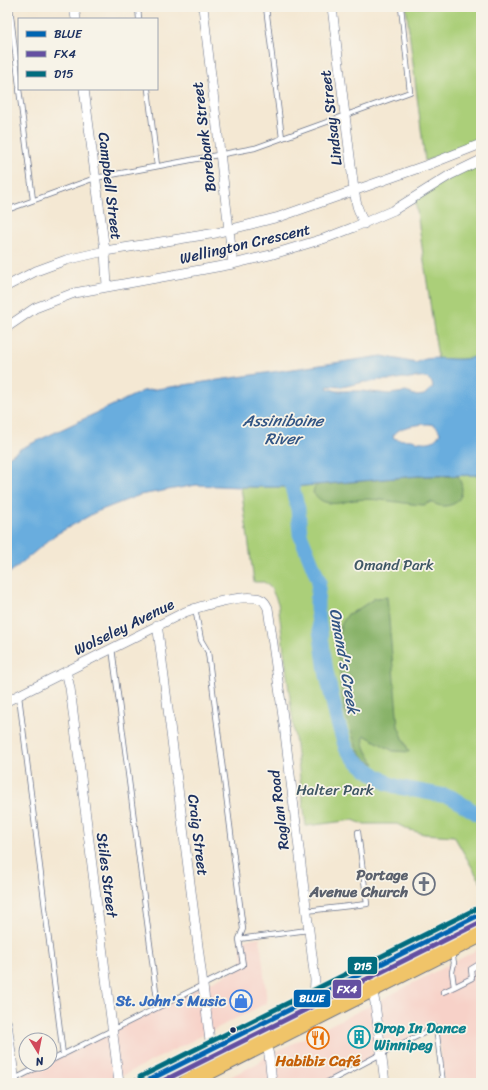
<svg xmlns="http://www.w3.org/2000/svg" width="488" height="1090" font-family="Sriracha,sans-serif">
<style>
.built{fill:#f7d1c8}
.green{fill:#abcf79;stroke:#637f6c}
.forest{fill:#88b269;stroke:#527064}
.water{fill:#69adde;stroke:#426e9e;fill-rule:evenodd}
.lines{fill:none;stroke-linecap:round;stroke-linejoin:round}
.river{stroke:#69adde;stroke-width:15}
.lane-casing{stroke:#677087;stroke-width:6}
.street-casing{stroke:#677087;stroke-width:10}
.highway-casing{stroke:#677087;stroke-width:18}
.lane{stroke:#fff;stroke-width:4.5}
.street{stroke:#fff;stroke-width:9}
.highway{stroke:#f0c469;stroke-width:16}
.bus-1-casing{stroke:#f7f3e8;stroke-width:8}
.bus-2-casing{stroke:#f7f3e8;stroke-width:8}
.bus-3-casing{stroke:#f7f3e8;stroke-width:8}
.bus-1{stroke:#0064b1;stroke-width:5}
.bus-2{stroke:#6450a1;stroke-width:5}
.bus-3{stroke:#026c7e;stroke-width:5}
.bus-dot{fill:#1b2f5e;stroke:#f7f3e8;stroke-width:1.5}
.labels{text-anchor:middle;stroke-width:3.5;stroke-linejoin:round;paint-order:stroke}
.street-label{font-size:15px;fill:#1b2f5e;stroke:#f7f3e8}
.park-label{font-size:15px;fill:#3f5765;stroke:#f7f3e8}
.worship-label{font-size:15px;font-weight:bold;fill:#5b616d;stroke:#f7f3e8;text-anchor:end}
.shop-label{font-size:15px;font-weight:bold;fill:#366cbe;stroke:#f7f3e8;text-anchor:end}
.culture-label{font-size:15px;font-weight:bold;fill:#0d838f;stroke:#f7f3e8;text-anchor:start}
.food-label{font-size:15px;font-weight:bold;fill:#c56008;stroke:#f7f3e8}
.water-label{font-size:16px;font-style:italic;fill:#325584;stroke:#f7f3e8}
.line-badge{stroke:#f7f3e8;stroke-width:1.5}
.badge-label{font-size:11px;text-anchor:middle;font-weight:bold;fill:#fff}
</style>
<rect width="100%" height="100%" fill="#f7f3e8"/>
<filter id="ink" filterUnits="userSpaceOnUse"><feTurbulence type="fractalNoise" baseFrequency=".025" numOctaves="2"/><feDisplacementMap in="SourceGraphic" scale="8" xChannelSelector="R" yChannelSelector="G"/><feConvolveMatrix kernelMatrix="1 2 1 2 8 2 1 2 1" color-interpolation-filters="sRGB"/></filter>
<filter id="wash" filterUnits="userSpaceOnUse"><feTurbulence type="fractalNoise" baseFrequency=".012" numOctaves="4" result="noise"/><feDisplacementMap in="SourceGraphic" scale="16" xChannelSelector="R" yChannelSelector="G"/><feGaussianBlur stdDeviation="0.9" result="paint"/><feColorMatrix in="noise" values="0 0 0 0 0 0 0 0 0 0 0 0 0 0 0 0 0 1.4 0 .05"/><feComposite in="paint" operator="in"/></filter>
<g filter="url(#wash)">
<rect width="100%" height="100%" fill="#f4e8d3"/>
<path class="built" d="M260,937L267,1003L108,1083H8L45,1064H50V1062L243,966L240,940Z
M481,948V1083H444L437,1027L325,1083H218L258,1063L269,1055L363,1009Z"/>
<path class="green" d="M406,7H481V140L425,161Z
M481,160V353C469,363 453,358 438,359L415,198Z
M481,475V811L454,792L441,789L415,787L400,783L395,780L384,777L375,772L356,754L351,747L336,704L331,659L322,613L313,614L321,667L335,729L339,741L346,752L363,772L388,787L404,792L436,797L455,806L481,822V883L454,836L424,834L407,829L397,824H363L353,820L306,826L278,603L271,588L264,582H254L241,487H292L418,476Z"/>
<path class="forest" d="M418,476H458C466,490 462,506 443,506C439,506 435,504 431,502L424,505C402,504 377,497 355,500C345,501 336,506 325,502C320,501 316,496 313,493L314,488L317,485Z
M387,597L398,726L409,752L393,751L364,735C362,746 369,755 375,764L366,760L357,749L344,709L338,657L339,632L342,623L348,614L357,610L375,598Z"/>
<path class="water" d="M481,353V475L418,476L292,487H241L196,485L140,495L96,512L55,535L7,575V458L20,449L143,391L382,356L416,363C434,351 462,367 481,353ZM417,377C425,377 432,378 433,387L424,395L417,396L406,392L389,394L361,391H337L327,388L328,386L342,387L364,382H372L378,380H392L403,378L411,379ZM426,424C434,424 437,425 440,433C434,446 422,442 411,440C405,439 400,441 394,438L393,436C399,426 415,425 426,424Z"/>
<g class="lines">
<path class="river" d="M290,467L292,487L298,509L300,534L319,581L317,601V609L326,671L337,720L346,748L353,757L361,765L387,783L398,787L451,797L481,816"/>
</g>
</g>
<g filter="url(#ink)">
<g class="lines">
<g class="lane-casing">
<path id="lane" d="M10,7L19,86
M138,7L139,19
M266,7L282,138
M19,89L33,200
M148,89L157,166
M7,210L95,178L255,148L410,92L401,7
M195,608L201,640L208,652L243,929L239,939
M112,648L158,1007
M19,696L63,1055
M306,911L367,904L358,832
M452,953L454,963L452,972L454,987L472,978L471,969L481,963
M443,992L454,987
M50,1061L243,965L239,939L308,930
M7,1083L44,1064
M326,1083L381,1054L436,1027L443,1083"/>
</g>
<g class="street-casing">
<path id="street" d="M74,7L76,19
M203,7L233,264
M332,7L354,190L357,206L364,224
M84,89L105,251L107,286
M7,286L36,271L66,260L105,251L216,233L279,217L430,164L481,144
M7,327L35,308L74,293L233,264L270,255L326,238L352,228L394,210L450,175L481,160
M157,625L159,638L211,1049
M66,671L70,688L119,1083
M7,701L185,612C201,606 245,593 260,599C264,600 266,604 268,608L283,717L315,980L313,1020
M369,970L375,1003L385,1083
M7,1023L15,1083
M266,1043L269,1055L272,1083
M169,1070L172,1083"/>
</g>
<g class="highway-casing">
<path id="highway" d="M143,1083L481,914
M186,1083L481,934"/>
</g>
<use href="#lane" class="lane"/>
<use href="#street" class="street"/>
<use href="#highway" class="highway"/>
<g class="bus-1-casing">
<path id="bus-1" d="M143,1083L481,914"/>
</g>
<g class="bus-2-casing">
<path id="bus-2" d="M159,1083L481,922"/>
</g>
<g class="bus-3-casing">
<path id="bus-3" d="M140,1077L478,908"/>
</g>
<use href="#bus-1" class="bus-1"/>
<use href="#bus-2" class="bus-2"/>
<use href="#bus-3" class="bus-3"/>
</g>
</g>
<defs>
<g id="church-ring" transform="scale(1.15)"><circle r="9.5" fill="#f7f3e8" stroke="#6b7280" stroke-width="1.5"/><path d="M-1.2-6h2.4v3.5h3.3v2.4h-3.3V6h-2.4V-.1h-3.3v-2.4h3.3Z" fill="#6b7280"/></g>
<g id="shop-ring" transform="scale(1.15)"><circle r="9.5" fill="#f7f3e8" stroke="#3f7fe0" stroke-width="1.5"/><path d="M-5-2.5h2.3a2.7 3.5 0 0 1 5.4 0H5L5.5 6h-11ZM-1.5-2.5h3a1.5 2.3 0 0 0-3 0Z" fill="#3f7fe0"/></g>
<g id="building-ring" transform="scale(1.15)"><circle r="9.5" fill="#f7f3e8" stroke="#0f9aa8" stroke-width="1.5"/><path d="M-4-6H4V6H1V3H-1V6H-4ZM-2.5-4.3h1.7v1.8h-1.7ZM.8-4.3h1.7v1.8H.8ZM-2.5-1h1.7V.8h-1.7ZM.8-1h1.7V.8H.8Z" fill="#0f9aa8"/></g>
<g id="restaurant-ring" transform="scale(1.15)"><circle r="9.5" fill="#f7f3e8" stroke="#e8710a" stroke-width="1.5"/><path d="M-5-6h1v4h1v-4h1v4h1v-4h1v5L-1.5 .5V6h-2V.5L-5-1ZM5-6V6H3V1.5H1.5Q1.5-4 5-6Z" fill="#e8710a"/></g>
</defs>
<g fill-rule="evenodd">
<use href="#church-ring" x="424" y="884"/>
<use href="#shop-ring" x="241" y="1001"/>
<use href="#building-ring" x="359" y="1037"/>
<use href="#restaurant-ring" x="318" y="1038"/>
</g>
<circle class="bus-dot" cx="233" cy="1030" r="3.5"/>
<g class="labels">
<g class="street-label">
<text transform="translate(331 118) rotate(-97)" y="5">Lindsay Street</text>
<text transform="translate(204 137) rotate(-97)" y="5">Borebank Street</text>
<text transform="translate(110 186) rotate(83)" y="5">Campbell Street</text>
<text transform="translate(245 244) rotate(-13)" y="5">Wellington Crescent</text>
<text transform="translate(124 627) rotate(-26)" y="5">Wolseley Avenue</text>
<text transform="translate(279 810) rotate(-97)" y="5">Raglan Road</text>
<text transform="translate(198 835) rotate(83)" y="5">Craig Street</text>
<text transform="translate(107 875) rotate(83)" y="5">Stiles Street</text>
</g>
<g class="park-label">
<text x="394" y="570">Omand Park</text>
<text x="335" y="795">Halter Park</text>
</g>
<g class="worship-label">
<text x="408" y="880">Portage<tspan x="408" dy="17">Avenue Church</tspan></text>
</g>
<g class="shop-label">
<text x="226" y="1006">St. John's Music</text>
</g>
<g class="culture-label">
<text x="374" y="1033">Drop In Dance<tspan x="374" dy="17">Winnipeg</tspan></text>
</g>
<g class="food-label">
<text x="318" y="1066">Habibiz Café</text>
</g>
<g class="water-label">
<text x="283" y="426">Assiniboine<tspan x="283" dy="18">River</tspan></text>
<text transform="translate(345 661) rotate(80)" y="6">Omand's Creek</text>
</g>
</g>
<g class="line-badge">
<rect x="347" y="956" width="31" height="19" rx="4" fill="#026c7e"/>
<rect x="332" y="979" width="30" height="20" rx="4" fill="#6450a1"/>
<rect x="293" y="989" width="38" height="19" rx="4" fill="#0064b1"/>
</g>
<g class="badge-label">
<text x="363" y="970">D15</text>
<text x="347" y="993">FX4</text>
<text x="312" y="1002">BLUE</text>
</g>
<rect width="488" height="1090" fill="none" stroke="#f7f3e8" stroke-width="24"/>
<rect x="18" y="18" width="140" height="72" fill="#f7f3e8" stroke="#9fa5b1"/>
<rect x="26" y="31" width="20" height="6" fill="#0064b1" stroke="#9fa5b1"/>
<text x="54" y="38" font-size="12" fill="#1b2f5e">BLUE</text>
<rect x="26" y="51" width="20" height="6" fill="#6450a1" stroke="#9fa5b1"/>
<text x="54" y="58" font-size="12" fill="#1b2f5e">FX4</text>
<rect x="26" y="71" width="20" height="6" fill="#026c7e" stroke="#9fa5b1"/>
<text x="54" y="78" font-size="12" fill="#1b2f5e">D15</text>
<g transform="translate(38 1052) rotate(170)"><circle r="19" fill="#f7f3e8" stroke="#9fa5b1"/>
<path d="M0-3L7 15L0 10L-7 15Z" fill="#d1495b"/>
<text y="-6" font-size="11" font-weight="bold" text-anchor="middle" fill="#1b2f5e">N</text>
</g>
</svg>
